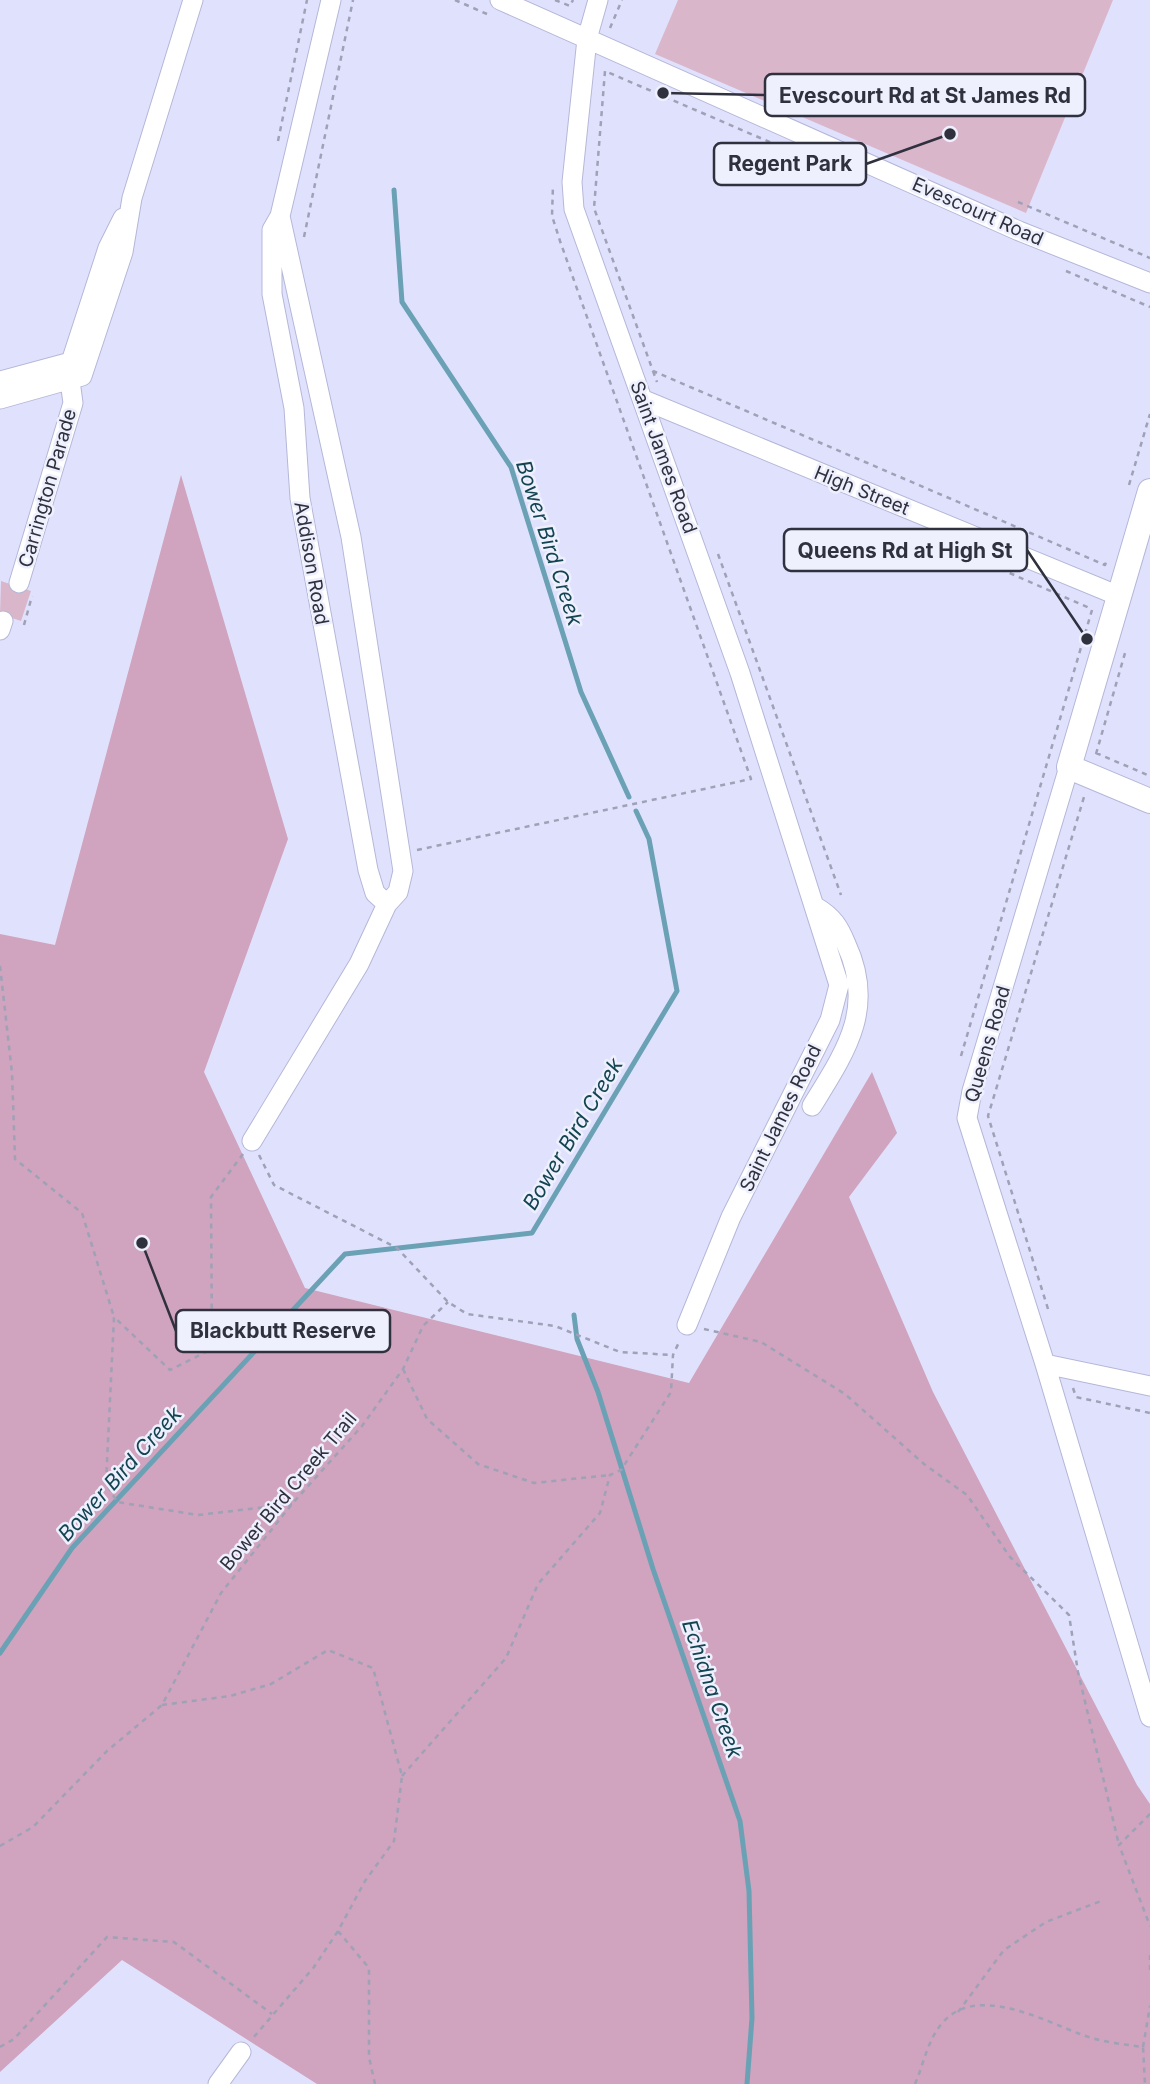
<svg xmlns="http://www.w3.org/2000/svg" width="1150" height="2084" font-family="Inter,sans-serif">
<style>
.green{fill:#dab6cb}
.forest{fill:#d0a3be}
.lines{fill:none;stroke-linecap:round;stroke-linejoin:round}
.stream{stroke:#6ba1b4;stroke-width:5}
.minor-casing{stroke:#b5b7d8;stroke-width:21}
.tertiary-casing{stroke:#b5b7d8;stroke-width:26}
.path{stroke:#9fa1b7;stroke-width:2.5;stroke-dasharray:5 5;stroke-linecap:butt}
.minor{stroke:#fff;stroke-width:19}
.tertiary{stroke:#fff;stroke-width:24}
.labels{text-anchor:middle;stroke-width:5;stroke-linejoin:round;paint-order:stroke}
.street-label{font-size:19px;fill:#30313e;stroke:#eff0fe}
.water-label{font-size:21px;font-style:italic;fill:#134452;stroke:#eff0fe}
.leader{fill:none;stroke:#30313e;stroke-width:2.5}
.callout-dot{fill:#30313e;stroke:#eff0fe;stroke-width:2.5}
.callout{fill:#eff0fe;stroke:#30313e;stroke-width:2.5}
.callout-label{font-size:21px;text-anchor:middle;font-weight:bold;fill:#30313e}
</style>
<rect width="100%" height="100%" fill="#e0e2fd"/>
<path class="green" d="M678,0H1113L1026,213L655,54Z
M1,581L31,591L21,621L0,614Z"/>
<path class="forest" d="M181,475L288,839L204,1072L305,1288L689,1383L872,1072L897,1133L849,1197L933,1392L1137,1785L1150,1804V2084H317L122,1960L0,2072V934L55,945Z"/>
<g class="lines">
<path class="stream" d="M394,190L402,302L511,467L581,692L629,797
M574,1315L577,1339L598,1392L653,1569L740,1821L749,1891L752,2018L747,2084
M0,1653L72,1548L345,1254L532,1233L677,991L649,839L636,811"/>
<g class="minor-casing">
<path id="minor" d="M331,0L280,216L272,230V294L294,408L300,498L368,870L375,893L387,904
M500,0L1019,231L1150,283
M598,0L587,39L572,182L574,209L740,673L839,985L830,1020L731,1217L687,1325
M0,381L71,362L108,248L123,218
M0,399L82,376L123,252L132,198L193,0
M644,400L1119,596
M19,583L73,403L70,381
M0,630L3,621
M1069,767L972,1091L967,1118L1045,1364L1150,1717
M812,1106C846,1051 876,1008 846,944C839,927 833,917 816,907
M252,1141L359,964L387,904L398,892L403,871L351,537L280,216
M1045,1364L1150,1386
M218,2084L241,2052"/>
</g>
<g class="tertiary-casing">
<path id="tertiary" d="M1150,491L1069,767L1150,801"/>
</g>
<path class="path" d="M455,0L487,14
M555,0L570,6L573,0
M610,28L622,0
M278,141L307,0
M816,162L605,71L594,208L653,371L1105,565L1106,562
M1018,202L1150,258
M304,237L353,0
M1066,271L1150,307
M653,371L657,382
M1129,485L1150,414
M718,554L841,895
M973,557L1092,609
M24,625L32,596
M1096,753L1150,776
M1096,754L1125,653
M417,850L751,779L560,241L552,216L553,185
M0,966L12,1073L15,1159L82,1213L114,1317
M961,1056L1092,610
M243,1154L211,1197L212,1349L170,1370L114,1317L106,1483L117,1502L198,1515L292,1504
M259,1155L274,1185L397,1248L448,1302L467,1314L555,1326L620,1352L673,1355
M1048,1309L988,1116L1084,797
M704,1329L761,1342L845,1394L924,1464L967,1495L1010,1557L1069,1615L1078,1672L1119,1845
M403,1369L427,1419L478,1464L534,1483L610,1475
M1073,1388L1076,1397L1150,1413
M162,1705L230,1696L271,1684L328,1650L373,1668L402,1776L394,1841L365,1881L338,1931L314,1967L253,2038
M402,1776L506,1658L538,1584L600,1513L610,1475L621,1470L671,1392L673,1355L680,1340
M1150,1814L1119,1845L1150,1926
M0,1846L33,1827L107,1751L162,1705L221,1593L292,1504L362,1426L403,1369L423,1326L448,1302
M338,1931L369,1968V2057L375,2084
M1150,1955V1971
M958,2012L1004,1950L1046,1922L1101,1901
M0,2047L14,2039L107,1937L174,1942L272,2014
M1143,2047L1150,2006
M915,2084C924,2063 928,2038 944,2021C978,1985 1043,2020 1080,2034C1100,2042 1122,2044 1143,2047L1145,2084"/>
<use href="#minor" class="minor"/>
<use href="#tertiary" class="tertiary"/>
</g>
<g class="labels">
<g class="street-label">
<text transform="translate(978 211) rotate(24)" y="7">Evescourt Road</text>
<text transform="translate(664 457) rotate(70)" y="7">Saint James Road</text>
<text transform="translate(47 488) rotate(-74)" y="7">Carrington Parade</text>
<text transform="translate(862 490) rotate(22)" y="7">High Street</text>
<text transform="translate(312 563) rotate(80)" y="7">Addison Road</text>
<text transform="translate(987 1044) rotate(-74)" y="7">Queens Road</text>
<text transform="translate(780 1118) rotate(-64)" y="7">Saint James Road</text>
<text transform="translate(288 1491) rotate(-50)" y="7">Bower Bird Creek Trail</text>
</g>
<g class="water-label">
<text transform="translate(549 543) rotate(72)" y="7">Bower Bird Creek</text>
<text transform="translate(573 1134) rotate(-59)" y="7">Bower Bird Creek</text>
<text transform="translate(120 1474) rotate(-48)" y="7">Bower Bird Creek</text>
<text transform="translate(712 1689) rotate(71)" y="7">Echidna Creek</text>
</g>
</g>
<path class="leader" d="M663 93L765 95M950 134L866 164M1087 639L1027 550M142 1243L176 1331"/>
<g class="callout-dot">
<circle cx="663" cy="93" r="7"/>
<circle cx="950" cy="134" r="7"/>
<circle cx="1087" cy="639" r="7"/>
<circle cx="142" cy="1243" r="7"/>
</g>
<g class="callout">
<rect x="765" y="74" width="320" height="42" rx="7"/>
<rect x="714" y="143" width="152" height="42" rx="7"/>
<rect x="784" y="529" width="243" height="42" rx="7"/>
<rect x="176" y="1310" width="214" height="42" rx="7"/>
</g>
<g class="callout-label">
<text x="925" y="103">Evescourt Rd at St James Rd</text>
<text x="790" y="171">Regent Park</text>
<text x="905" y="558">Queens Rd at High St</text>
<text x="283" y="1338">Blackbutt Reserve</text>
</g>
</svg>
